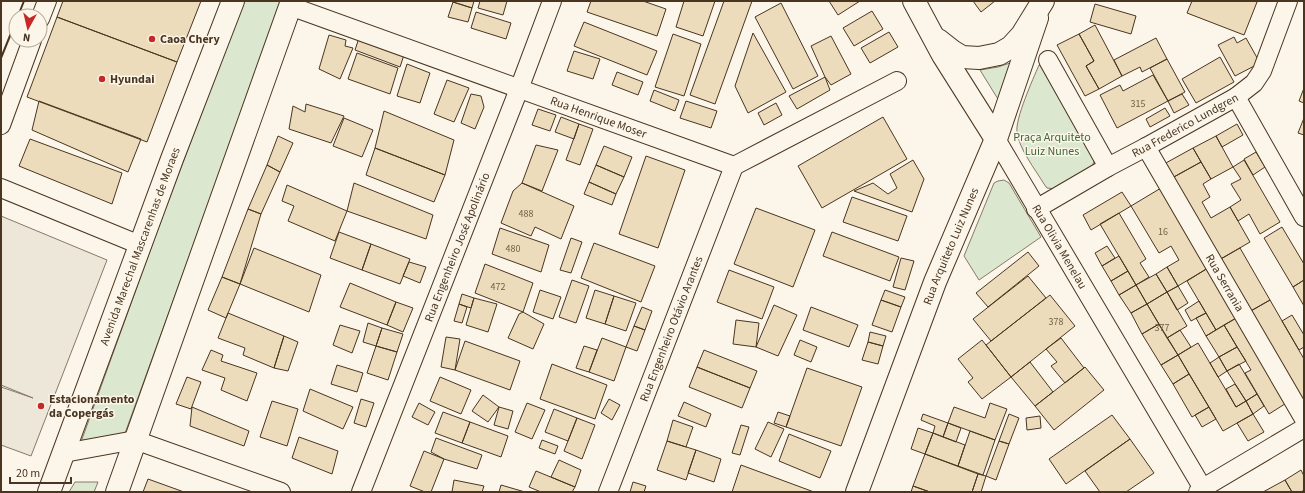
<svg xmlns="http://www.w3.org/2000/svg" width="1305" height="493" font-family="'Source Sans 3',sans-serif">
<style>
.green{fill:#dce7d0;stroke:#887966}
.parking{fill:#ede7d9;stroke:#887966}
.building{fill:#ecdcbc;stroke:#4a3520}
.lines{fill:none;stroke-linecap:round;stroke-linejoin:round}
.street-casing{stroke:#4a3520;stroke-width:20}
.secondary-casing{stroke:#4a3520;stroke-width:24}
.primary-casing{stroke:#4a3520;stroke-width:24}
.highway-casing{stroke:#4a3520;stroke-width:24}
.street{stroke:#fbf6e9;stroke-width:18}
.secondary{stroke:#fbf6e9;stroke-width:22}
.primary{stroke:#fbf6e9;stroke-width:22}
.highway{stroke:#fbf6e9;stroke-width:22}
.wall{stroke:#4a3520;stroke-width:2}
.poi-dot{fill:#c62828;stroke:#fbf6e9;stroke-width:1.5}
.labels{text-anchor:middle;stroke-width:3;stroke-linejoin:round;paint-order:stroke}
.number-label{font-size:10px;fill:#725f47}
.poi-label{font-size:12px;font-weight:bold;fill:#4a3520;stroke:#fbf6e9;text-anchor:start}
.street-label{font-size:12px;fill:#4a3520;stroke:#fbf6e9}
.park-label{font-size:12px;fill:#436837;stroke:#fbf6e9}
</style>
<rect width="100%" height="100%" fill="#fbf6e9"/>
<path class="green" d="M244,1H282L124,436L81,442L163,215Z
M1017,58L1001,104L980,70L998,67L1010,63Z
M1039,65H1040L1093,158L1094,162L1092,166L1057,189L1047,188L1044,184C1035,169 1019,149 1017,132C1015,119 1033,79 1039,65Z
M1004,180L1009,183L1041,237L979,280L964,256L994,183L998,181Z
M75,482H98L94,492H69Z"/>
<path class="parking" d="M1,216L107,260L31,456L1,445V387L33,398L1,385Z"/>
<path class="building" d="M63,1H201L177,62L57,17Z
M453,1H474L472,8L453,2Z
M480,1H507L503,15L478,8Z
M591,1H643L666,9L657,36L587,12Z
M684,1H715L703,36L676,27Z
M724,1H752L715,104L690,95Z
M829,1H860L838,15Z
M973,1H995L981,12Z
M1192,1H1255L1257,2L1244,35L1187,13Z
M453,2L472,8L468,22L448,17Z
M781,3L818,76L793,89L755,17Z
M1095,4L1136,16L1131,34L1090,22Z
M872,11L883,29L854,46L843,28Z
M476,12L511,23L506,39L471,28Z
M57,17L177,62L147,142L27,97Z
M584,22L657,51L647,75L574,46Z
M1095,25L1122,76L1099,89L1086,66L1094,61L1079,34Z
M889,32L898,47L870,63L861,48Z
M753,33L786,92L748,113L735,86Z
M673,34L701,44L684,96L655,87Z
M1079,34L1094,61L1086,66L1099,89L1085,96L1057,45Z
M329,35L346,40L345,46L353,48L340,79L319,69Z
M831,36L851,74L831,85L825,77L811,46Z
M1234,37L1237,43L1246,38L1260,63L1235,76L1218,45Z
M359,38L404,55L400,67L355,50Z
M1156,38L1167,59L1142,72L1140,67L1122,76L1114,60Z
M574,51L600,59L593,79L567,71Z
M357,53L398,68L390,94L348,79Z
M1220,57L1234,82L1196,103L1182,79Z
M1167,59L1185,92L1168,101L1150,68Z
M407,64L430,73L420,103L397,96Z
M617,72L643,82L638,95L612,85Z
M1153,75L1168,101L1117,128L1100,95L1120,85L1123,91Z
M825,77L830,90L797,109L789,96Z
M447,80L469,88L454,122L434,114Z
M1304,88V103L1299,101Z
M654,90L679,100L675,111L650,101Z
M471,94L481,96L484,107L475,129L461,123Z
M1182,94L1189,105L1174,113L1168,101Z
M39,101L141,139L128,172L32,130Z
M686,101L717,111L711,128L680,118Z
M776,103L782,115L764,125L758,113Z
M306,104L344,116L331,143L289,129L293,106L305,112Z
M1165,108L1170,116L1150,127L1146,119Z
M538,109L556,115L550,131L532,125Z
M384,111L454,140L445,175L375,148Z
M561,117L579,124L574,139L555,132Z
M883,117L907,159L822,208L798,166Z
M344,118L373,130L362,157L333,146Z
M1304,118V135L1298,133Z
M579,124L593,129L580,165L566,160Z
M1237,124L1243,135L1222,147L1216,136Z
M278,136L293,143L280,172L267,165Z
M1216,136L1233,167L1211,179L1193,148Z
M30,139L122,173L112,204L19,166Z
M536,145L558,150L542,191L522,183Z
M604,146L632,157L624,177L596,165Z
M375,148L445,175L434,202L366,175Z
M1193,148L1201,162L1172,178L1164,164Z
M1256,152L1265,167L1253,175L1244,159Z
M646,156L685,170L658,248L619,234Z
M913,160L924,179L912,212L854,191L873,183L888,194L897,188L890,174Z
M1244,160L1280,222L1260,234L1249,214L1238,221L1230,207L1241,200L1231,184L1241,179L1233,167Z
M1201,162L1211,179L1203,184L1210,197L1202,202L1211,218L1230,207L1250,242L1219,260L1172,178Z
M267,165L280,172L261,214L248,209Z
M596,165L624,177L616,194L589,182Z
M589,182L616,194L612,205L584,194Z
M354,183L433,215L426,239L347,211Z
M522,183L574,206L561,239L535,227L531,236L501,223L513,191Z
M287,185L347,211L335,241L288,221L294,206L282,201Z
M1161,188L1208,268L1178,286L1167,267L1179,260L1171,246L1159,253L1131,206Z
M1122,192L1131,206L1091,230L1083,215Z
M852,197L907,216L898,241L843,222Z
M756,208L815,230L793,287L734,264Z
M248,209L261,214L240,284L222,277Z
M1119,213L1146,259L1140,263L1149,277L1136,285L1100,224Z
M1282,227L1304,264V280L1293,287L1264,238Z
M500,228L549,245L541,272L492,254Z
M339,232L371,244L362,270L330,258Z
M832,232L899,257L890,281L823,256Z
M571,238L582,242L571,273L560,270Z
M594,243L655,266L641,302L581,278Z
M371,244L410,259L400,284L362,270Z
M1107,246L1115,258L1102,266L1095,253Z
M254,248L321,275L309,312L240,284Z
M1240,248L1270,300L1249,312L1219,260Z
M1028,252L1039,266L988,307L976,293Z
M1119,256L1128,271L1111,281L1102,266Z
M901,258L914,261L905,290L893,287Z
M409,262L426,267L420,283L403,276Z
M485,264L533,283L523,312L475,293Z
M1167,267L1178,286L1167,292L1156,274Z
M1208,268L1238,317L1216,330L1187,281Z
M729,270L774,287L762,319L717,302Z
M1128,271L1136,285L1119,295L1111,281Z
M1156,274L1167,292L1147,304L1136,285Z
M1028,276L1046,298L991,341L973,319Z
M222,277L240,284L226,318L208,310Z
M572,280L589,286L576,323L559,317Z
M1304,280V306L1293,287Z
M350,283L396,302L387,325L340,307Z
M1136,285L1147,304L1131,313L1119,295Z
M1178,286L1188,303L1177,310L1167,292Z
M540,290L561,297L553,319L533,312Z
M595,290L614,296L605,324L586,318Z
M885,290L905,297L901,307L881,300Z
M1167,292L1187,326L1167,338L1147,304Z
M462,294L474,298L471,308L459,304Z
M1050,295L1075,326L1011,377L986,345Z
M614,296L636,303L626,331L605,324Z
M474,298L497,304L488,332L466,325Z
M881,300L901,307L892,332L872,325Z
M1270,300L1304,359V403L1249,312Z
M1199,301L1206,313L1191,321L1185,310Z
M396,302L413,308L403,332L387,325Z
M459,304L467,307L462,323L454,321Z
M1147,304L1159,324L1142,334L1131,313Z
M774,305L797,315L778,356L756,347Z
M642,307L652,311L645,330L634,326Z
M811,307L858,325L849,347L803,330Z
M523,312L544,324L533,349L508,338L519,314Z
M228,313L284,336L274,368L243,355L245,348L218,338Z
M1206,313L1216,330L1206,336L1196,318Z
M1292,315L1304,335V347L1299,350L1282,321Z
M1238,317L1288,402L1269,414L1245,373L1251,370L1224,325Z
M736,320L759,323L756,347L733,344Z
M368,323L382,328L376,346L363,342Z
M1159,324L1178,355L1161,365L1142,334Z
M340,325L360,331L352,353L333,345Z
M1224,325L1237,347L1219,357L1206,336Z
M634,326L645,330L637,351L626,347Z
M382,328L403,334L397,352L376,346Z
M1180,330L1191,347L1178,355L1167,338Z
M870,332L886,336L883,346L868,342Z
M284,336L298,342L288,371L274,368Z
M446,337L460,339L455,370L441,367Z
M602,338L626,347L614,381L589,372Z
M1061,338L1084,368L1065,383L1051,366L1057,362L1046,349Z
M800,340L817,347L811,362L794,355Z
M982,340L1011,377L982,399L968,382L973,378L958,359Z
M465,341L520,361L510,390L455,370Z
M868,342L883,346L878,364L862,360Z
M1198,343L1236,407L1246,401L1253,414L1223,431L1178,355Z
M376,346L397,352L388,380L367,373Z
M584,346L597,350L589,372L576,368Z
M1237,347L1246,361L1227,371L1219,357Z
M211,350L223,355L221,361L257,373L247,401L221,390L225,378L202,370Z
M704,350L757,371L750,388L697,367Z
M1178,355L1189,374L1173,384L1161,365Z
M1219,357L1227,371L1218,377L1210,363Z
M1030,362L1053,392L1035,406L1011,377Z
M552,364L607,385L595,419L540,399Z
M1239,364L1257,394L1246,401L1227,371Z
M337,365L363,373L357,392L331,384Z
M697,367L750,388L742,408L689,387Z
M1085,367L1104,390L1054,430L1035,406Z
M807,368L862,387L841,446L786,427Z
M1189,374L1209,407L1192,417L1173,384Z
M187,377L201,382L191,409L176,404Z
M440,377L471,390L461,414L430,401Z
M1235,384L1246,401L1236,407L1226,389Z
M310,389L353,407L343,429L303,411Z
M1257,394L1264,406L1253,414L1246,401Z
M483,395L499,407L488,422L472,411Z
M361,399L374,403L366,427L354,423Z
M609,399L620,405L612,420L601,413Z
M272,401L298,409L287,446L260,437Z
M684,402L711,414L706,427L678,416Z
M419,403L435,412L428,425L412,417Z
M527,403L545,410L532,439L515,432Z
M990,403L1007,409L995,440L948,423L954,407L985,418Z
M192,407L249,431L244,446L190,426Z
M499,407L513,411L508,429L494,425Z
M1209,407L1216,419L1202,427L1195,415Z
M554,409L577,418L568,441L545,432Z
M443,412L470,422L462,443L435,433Z
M778,412L790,416L786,427L774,423Z
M923,414L948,423L943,437L933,433L935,426L921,420Z
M1009,414L1019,418L1009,444L999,441Z
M1253,414L1264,432L1248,441L1237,423Z
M1112,415L1130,439L1066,484L1049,459Z
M1040,416L1041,428L1027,430L1026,418Z
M577,418L595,425L582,459L564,451Z
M673,420L693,427L686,447L667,441Z
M470,422L508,436L501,457L462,443Z
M768,422L784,429L771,457L755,449Z
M948,423L961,428L956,442L943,437Z
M741,425L749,427L740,455L732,453Z
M918,428L933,433L925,454L911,449Z
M970,431L995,440L983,475L958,466Z
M933,433L965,445L958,466L925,454Z
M789,434L831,451L820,478L779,461Z
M299,437L338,451L332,474L292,458Z
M436,438L482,455L477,469L444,459L431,452Z
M1130,439L1154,473L1126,492H1100L1085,471Z
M542,440L558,446L555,454L539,448Z
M667,441L696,450L686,480L657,470Z
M999,441L1009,444L996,480L986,476Z
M696,450L721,459L714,482L688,473Z
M424,451L444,459L431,492H425L410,486Z
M925,454L978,474L972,492H930L913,486Z
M559,460L581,470L575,487L551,477Z
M741,465L814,492H732Z
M1301,470L1304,476V490L1301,492H1292L1285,480Z
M536,471L575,487L572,492H541L529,487Z
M978,474L986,476L981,492H972Z
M148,479L184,492H143Z
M454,480L484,486L482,492H452Z
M1285,480L1292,492H1263Z
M633,482L646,486L644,492H630Z
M501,485L525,492H499Z
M913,486L930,492H911Z"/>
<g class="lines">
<g class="street-casing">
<g id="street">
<path id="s1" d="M290,6L734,166L897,81"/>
<path d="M40,19L47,1"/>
<path d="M1048,60L1108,167"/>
<path d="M1236,97L1304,217"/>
<path d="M1,125L32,40"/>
<path id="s2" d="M996,139L1205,492"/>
<path id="s3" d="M1146,147L1304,419"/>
<path d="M1,188L140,245"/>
<path id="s4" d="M1036,209L1108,167L1146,147L1236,97L1254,83L1262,71L1288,1"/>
<path d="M64,453L135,440L281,492"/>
<path id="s5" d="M361,492L519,89L552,1"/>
<path id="s6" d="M608,492L734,166"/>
<path d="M1198,492L1203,488L1304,428"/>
</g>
</g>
<g class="secondary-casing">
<path id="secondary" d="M996,139L1037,18"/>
</g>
<g class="primary-casing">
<g id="primary">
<path d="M938,40L952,51L962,57L979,58L999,54L1011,47L1022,35L1043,1"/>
<path id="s7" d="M857,492L935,282L996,139L943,55L914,1"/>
</g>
</g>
<g class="highway-casing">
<g id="highway">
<path id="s8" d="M49,492L172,159L233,1"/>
<path d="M117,492L292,1"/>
</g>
</g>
<use href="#street" class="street"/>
<use href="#secondary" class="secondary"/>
<use href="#primary" class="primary"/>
<use href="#highway" class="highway"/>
<path class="wall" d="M18,16L24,1
M1,58L16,21"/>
</g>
<g class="poi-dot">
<circle cx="152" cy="39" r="4"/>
<circle cx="102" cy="79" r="4"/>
<circle cx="41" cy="406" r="4"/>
</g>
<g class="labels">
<g class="number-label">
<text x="1138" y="107">315</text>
<text x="526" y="217">488</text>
<text x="1163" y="235">16</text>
<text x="513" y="252">480</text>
<text x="498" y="290">472</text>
<text x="1056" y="325">378</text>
<text x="1162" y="331">377</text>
</g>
<g class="poi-label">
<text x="160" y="43">Caoa Chery</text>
<text x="110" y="83">Hyundai</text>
<text x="49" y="403">Estacionamento<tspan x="49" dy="14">da Copergás</tspan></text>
</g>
<g class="street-label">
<text dy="4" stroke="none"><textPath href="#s1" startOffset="328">Rua Henrique Moser</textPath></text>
<text dy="4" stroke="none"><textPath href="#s4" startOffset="171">Rua Frederico Lundgren</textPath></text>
<text dy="4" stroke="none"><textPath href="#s8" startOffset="262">Avenida Marechal Mascarenhas de Moraes</textPath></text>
<text dy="4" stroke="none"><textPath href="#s5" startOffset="263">Rua Engenheiro José Apolinário</textPath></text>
<text dy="4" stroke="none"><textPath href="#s7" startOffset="263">Rua Arquiteto Luiz Nunes</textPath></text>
<text dy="4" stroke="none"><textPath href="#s2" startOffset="125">Rua Olivia Menelau</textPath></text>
<text dy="4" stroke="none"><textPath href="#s3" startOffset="157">Rua Serrania</textPath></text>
<text dy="4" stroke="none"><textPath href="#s6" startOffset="175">Rua Engenheiro Otávio Arantes</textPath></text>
</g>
<g class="park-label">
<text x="1052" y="141">Praça Arquiteto<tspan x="1052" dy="14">Luiz Nunes</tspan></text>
</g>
</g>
<rect width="1305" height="493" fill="none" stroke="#4a3520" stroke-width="4"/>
<g transform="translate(28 28) rotate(188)"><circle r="19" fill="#fbf6e9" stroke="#b4a999"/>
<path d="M0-3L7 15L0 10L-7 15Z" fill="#c62828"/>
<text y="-6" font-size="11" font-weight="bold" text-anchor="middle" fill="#4a3520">N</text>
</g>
<path d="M10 477v6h61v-6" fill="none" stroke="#4a3520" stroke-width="2"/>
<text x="16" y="477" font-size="12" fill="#4a3520" stroke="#fbf6e9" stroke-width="3" paint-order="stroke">20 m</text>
</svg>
